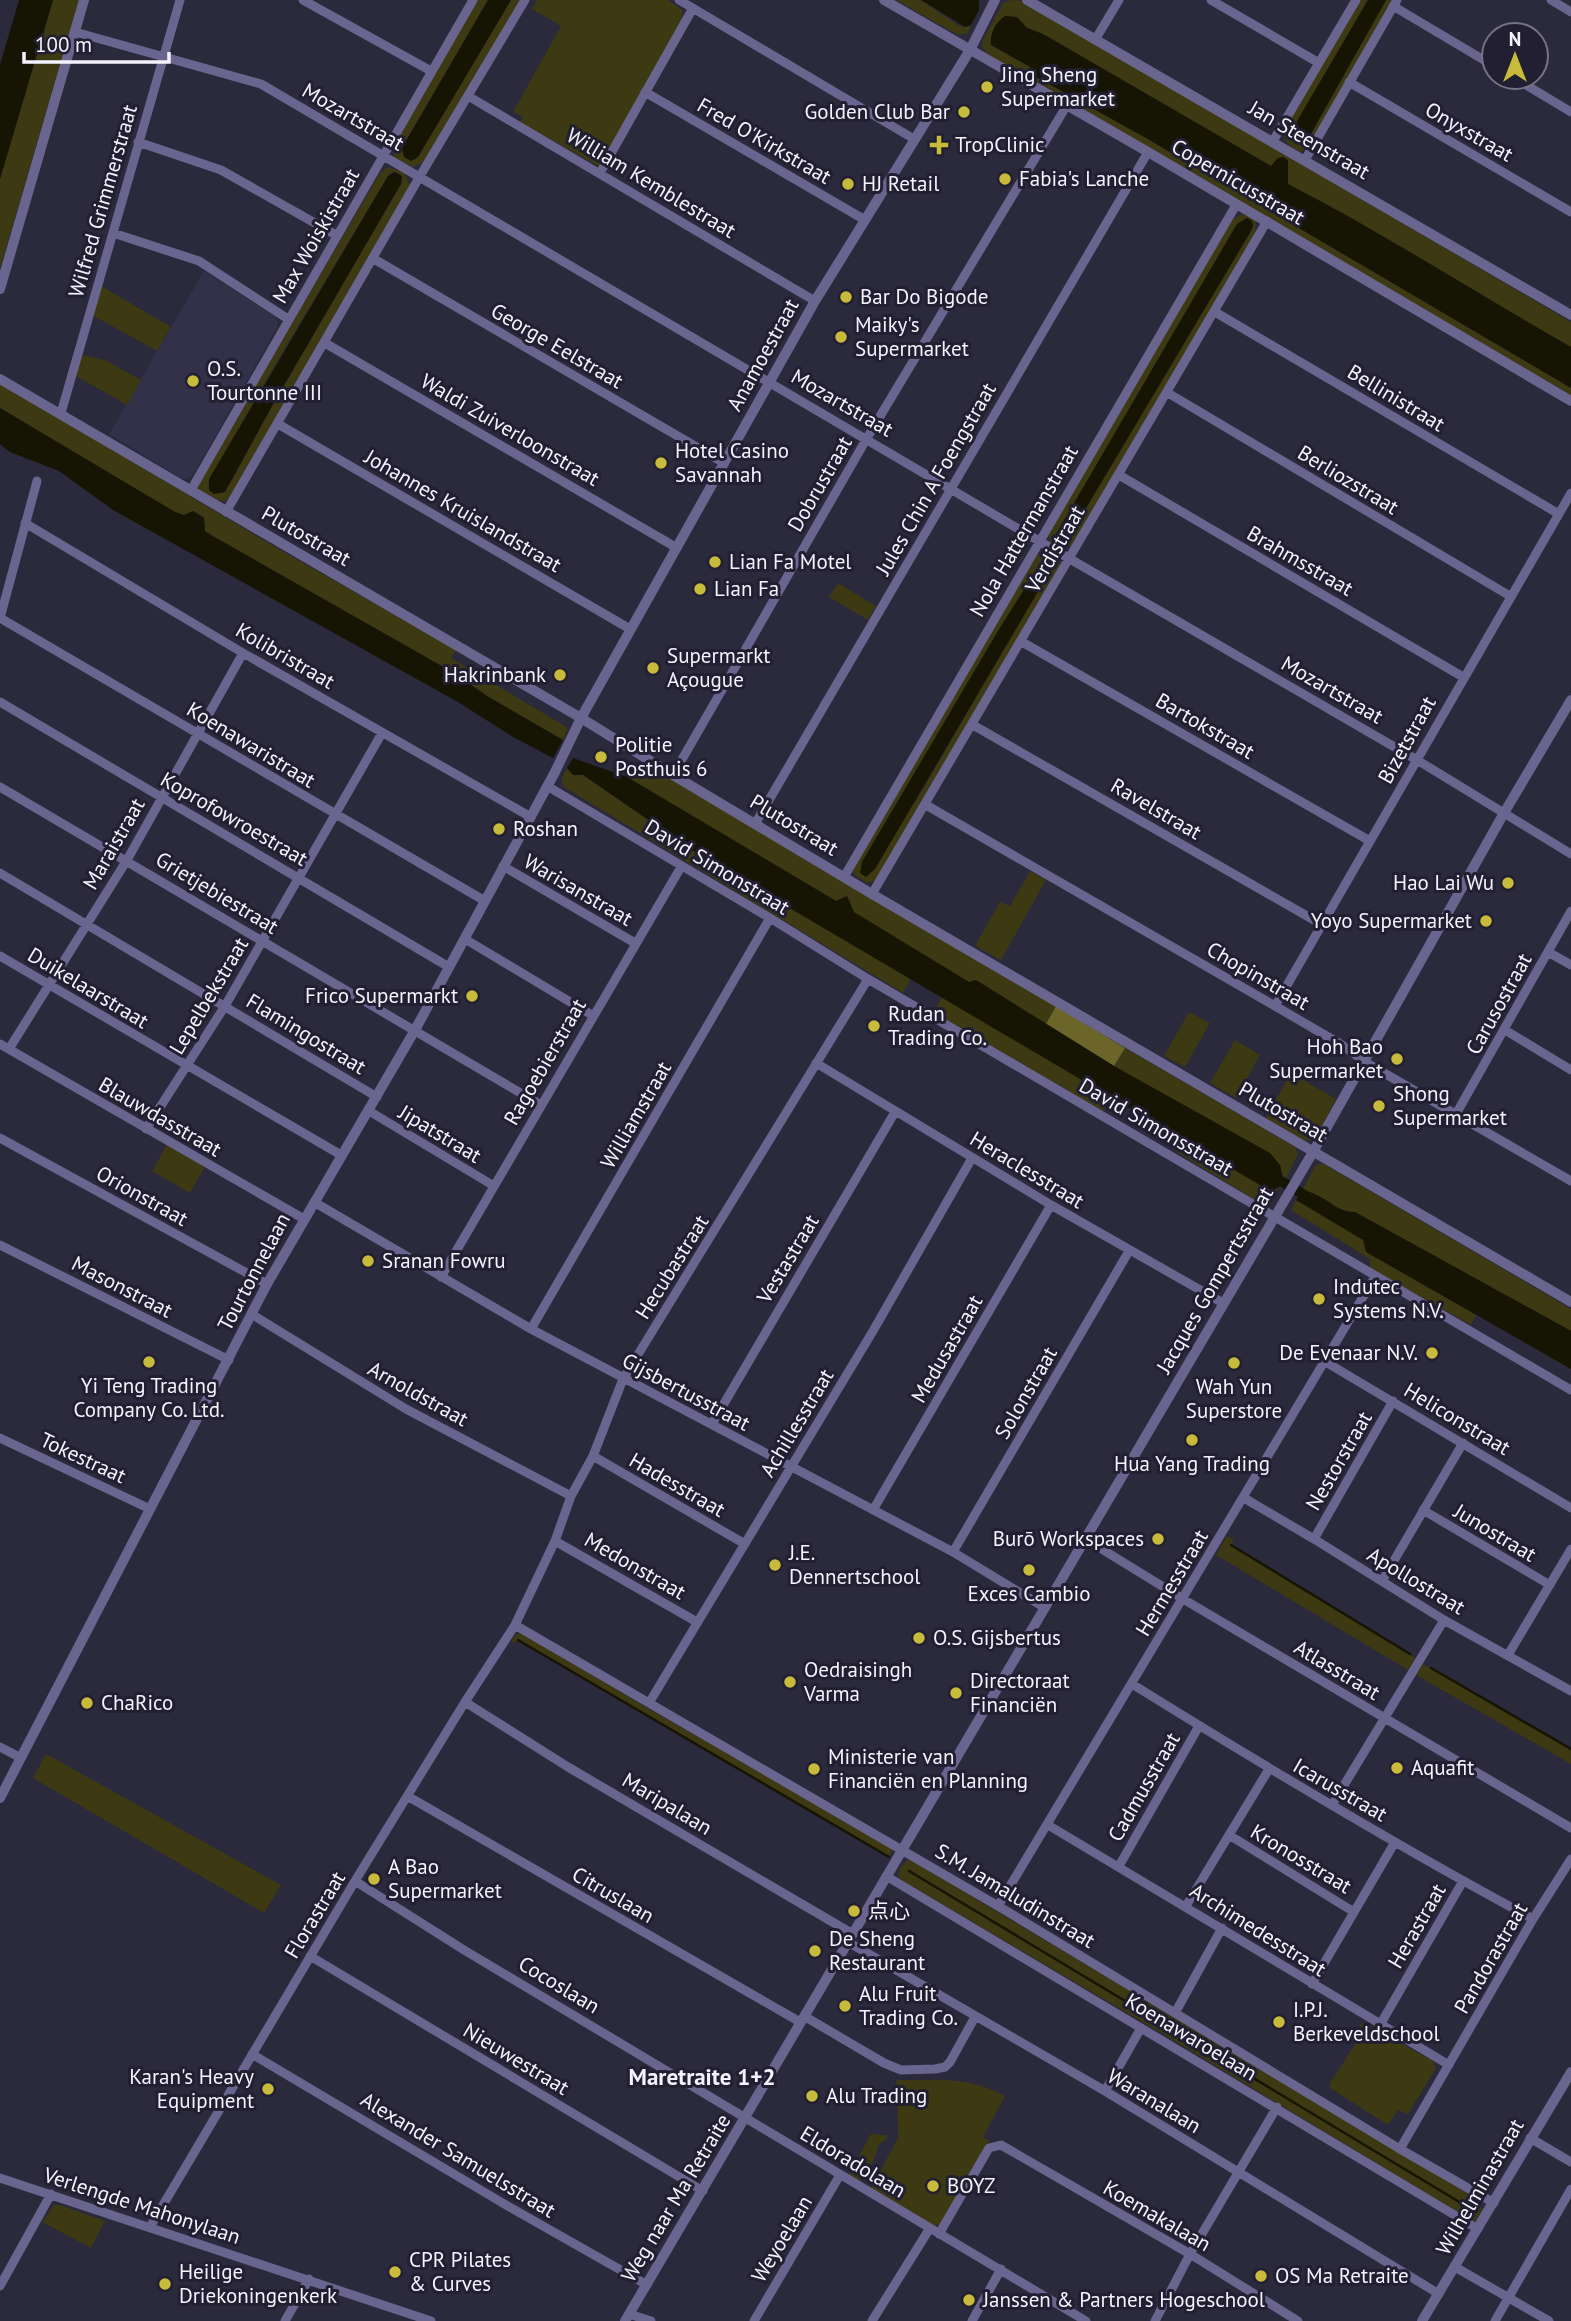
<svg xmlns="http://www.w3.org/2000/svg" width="1571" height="2321" font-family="'PT Sans','Noto Sans SC',sans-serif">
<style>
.built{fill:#333049}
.green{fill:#3d3912;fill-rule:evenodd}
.forest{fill:#6b6529}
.water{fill:#161403}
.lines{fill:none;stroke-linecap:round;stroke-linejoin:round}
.stream{stroke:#161403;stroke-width:2.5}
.canal{stroke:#161403;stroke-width:10}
.minor{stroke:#69658e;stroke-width:9}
.tertiary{stroke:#69658e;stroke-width:10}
.poi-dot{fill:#c8bb3b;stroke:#211f31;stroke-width:2.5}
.labels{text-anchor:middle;stroke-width:6;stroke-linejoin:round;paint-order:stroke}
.poi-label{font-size:21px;fill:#f4f3fd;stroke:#211f31;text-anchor:start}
.street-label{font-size:21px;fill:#f4f3fd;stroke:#211f31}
.neighbourhood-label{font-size:23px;font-weight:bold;fill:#f4f3fd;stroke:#211f31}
</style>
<rect width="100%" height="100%" fill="#2b293c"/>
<path class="built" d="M204,271L276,317L278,322L277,328L193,475L188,479L181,478L109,434Z"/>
<path class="green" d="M53,0H79L0,268V179Z
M478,0H488L402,147L415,160L511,0H520L424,162L413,167L395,158L393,147Z
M537,0H668L682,10V20L601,164L598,166L520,122L523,117L513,112L561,26L532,9Z
M896,0H921L958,25L965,27L971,25L968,33L958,35Z
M1010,0L1022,1L1571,322V347C1476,293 1385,234 1288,184V160L1278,158L1271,166L1043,34L1023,26L991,45L1031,67V74L1146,138L1571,388V395L990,56L982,47L983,40L1003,3Z
M1360,0H1368L1291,133L1307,140L1386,0H1392L1310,145L1301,152C1291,147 1283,143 1284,130Z
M389,167L404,173L410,186L231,495L225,501H220L198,489V485L380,173ZM395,172L402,176L401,184L272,406L231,482L207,484L276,363L390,173Z
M1242,214L1256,220L1255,233L1073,545L1060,549L1050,542L1048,534L1231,220ZM1247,218L1251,221L1253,226L1251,231L1067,540L1061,543L1056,534L1237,224Z
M101,286L171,327L157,351L92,315Z
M82,355L105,360L141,380L127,405L76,376Z
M0,383L275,547L456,650L451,658L568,728L563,740L487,696L454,673L211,535L205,531L204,517L193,511L183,515L175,512L0,408Z
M1046,551L1059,559L1060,567L876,880L867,883L854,874L853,870L856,863L1032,561L1037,555ZM1054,563L916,801L859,868L998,631Z
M838,583L876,606L868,620L829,597Z
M651,767L1056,1006L1046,1024L976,980L969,982L853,912L847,896L836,901L627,777H636Z
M567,768L573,775H583L698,854L911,978L903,993L564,787L561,779Z
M1030,871L1046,880L1001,960L975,946L1000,902L1010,906Z
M943,996L1111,1096L1103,1111L933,1012Z
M1189,1012L1210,1023L1185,1067L1164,1056Z
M1235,1040L1260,1055L1236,1098L1210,1083Z
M1125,1048L1295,1147L1298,1153L1287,1177L1283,1178L1280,1165L1114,1066Z
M1291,1073L1336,1099L1315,1139L1305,1141L1266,1118Z
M1182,1138L1265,1188L1273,1190L1279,1187L1270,1205L1262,1204L1175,1151Z
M168,1143L206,1165L190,1193L152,1171Z
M1322,1163L1571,1309V1331L1355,1212C1335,1213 1322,1192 1302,1191L1315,1166Z
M1296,1200L1364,1240L1367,1252L1476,1315L1471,1325L1370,1268V1259L1291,1210Z
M1227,1536L1234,1540L1232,1545L1415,1658L1408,1670L1216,1555Z
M521,1633L647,1708L891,1846L892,1851L889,1857L518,1640L514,1643L511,1641L516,1634Z
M1423,1664L1571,1749V1764L1416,1675Z
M46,1754L281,1885L264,1913L33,1778Z
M909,1859L1477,2199L1482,2209L1477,2219L1473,2221L1459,2213L1168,2037L903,1881L898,1876L900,1868Z
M1362,2022L1433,2061L1436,2068L1408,2114L1398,2110L1388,2125L1330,2088V2083L1359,2038L1355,2034Z
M897,2080C938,2080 969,2076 1005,2096L983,2137L989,2141L941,2224L933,2226L871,2188L898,2138Z
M871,2134L887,2135V2139L879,2144L873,2162L859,2182L848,2176Z
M54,2205H60L105,2221L91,2248L42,2222Z"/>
<path class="forest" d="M1056,1006L1125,1048L1114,1066L1046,1024Z"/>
<path class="water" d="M19,0H53L0,179V65Z
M488,0H511L418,157L411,161L404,157L402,148Z
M921,0H979V10L971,25L965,27Z
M1368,0H1386L1307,141L1299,143L1293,140L1290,133Z
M1005,16L1017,17L1027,28L1043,34L1271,166L1278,158L1283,157L1288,160V184C1385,234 1476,293 1571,347V388L1146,138L1031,74L1030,67L991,45C990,33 995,23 1005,16Z
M395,172L402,176L401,184L272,406L225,492L214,494L209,490V479L388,176Z
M1247,218L1252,221L1253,226L1251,231L1067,540L1061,543L1055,540L1056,534L1237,224Z
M0,408L175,512L184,515L193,511L204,518L205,531L211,535L454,673L487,696L563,740L553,758L513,737L458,702L113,510L59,471L10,452L0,444Z
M1045,556L1053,559V566L875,869L866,877L860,873L862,862L998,631Z
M573,758L627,777L836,901L847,896L854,912L969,982L976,980L1114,1066L1270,1153L1280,1165L1283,1178L1279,1187L1273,1190L1265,1188L698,854L583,775H573L567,768Z
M1302,1191C1322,1191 1335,1213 1355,1212L1571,1331V1369L1366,1252L1363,1240L1296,1200Z"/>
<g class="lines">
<path class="stream" d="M1231,1545L1410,1654
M518,1640L889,1857
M1431,1668L1571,1749
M909,1871L1476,2212"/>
<path class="canal" d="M1271,1175L1311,1199"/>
<path class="minor" d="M303,0L431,71
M679,0L914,139
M1211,0L1319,63
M1551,0L1571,12
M1393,6L1494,66
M75,32L261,84L1039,541L1417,760L1571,854
M1095,40L1119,0
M1513,77L1571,112
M1349,82L1571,212
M645,92L865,220
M468,96L815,301
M1273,141L1356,0
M138,142L221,170L336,235
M1305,160L1397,0
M600,173L693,8
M113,233L199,261L288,319
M374,259L724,463
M1215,312L1559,514
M325,343L677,548
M1168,393L1510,596
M61,413L180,0
M278,424L630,629
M1119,475L1463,677
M191,490L473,0
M226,512L420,176L525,0
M25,523L243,653L529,816
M0,618L485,901
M0,618L37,481
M1022,642L1370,841
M0,702L449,967
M973,725L1321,924
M673,775L867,438L1067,105
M547,786L770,918L868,979L1571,1390
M0,787L541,1105
M926,805L1275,1006L1342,1045L1365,1062L1571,1181
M755,824L1148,152
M503,866L635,943
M0,873L377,1097
M844,877L1236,205
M872,894L1267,221
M465,939L592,1015
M1548,952L1571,965
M0,956L341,1155
M1275,1006L1571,493
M1505,1030L1571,1070
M0,1044L304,1219
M9,1049L127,860L243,653
M816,1063L1051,1205L1223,1303
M369,1111L494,1186
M1456,1114L1571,911
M146,1129L225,1006L382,733
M0,1138L267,1284
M314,1202L531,1329L953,1552L1045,1608
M0,1245L229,1360
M441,1277L681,867
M253,1315L406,1409L571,1496
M531,1329L770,918
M1324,1361L1571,1508
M712,1424L895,1112
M0,1438L150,1509
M593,1456L745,1544
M1244,1498L1314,1539L1444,1620L1571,1691
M873,1510L1051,1205
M1423,1510L1550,1585
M1314,1539L1393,1401
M1087,1540L1183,1599L1571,1828
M555,1541L697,1622
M953,1552L1129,1251
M1382,1581L1463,1443
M515,1625L998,1906L1400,2149L1494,2203
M1508,1655L1571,1549
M1132,1684C1264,1766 1397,1846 1533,1919
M465,1702L568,1767L853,1934
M649,1703L873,1331L972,1158
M0,1747L21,1758
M409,1797L800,2022
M1332,1805L1444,1620
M1048,1825L1449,2065
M1229,1835L1354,1912
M1119,1866L1199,1726
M886,1876L1478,2229
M355,1881L464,1950L1086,2321
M998,1906L1375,1277
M1186,1906L1269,1769
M848,1942L1105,2091L1439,2294
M310,1956L703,2191
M1312,1984L1395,1842
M1175,2013L1222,1928
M804,2016L884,2063L901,2070L935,2069L945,2067L950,2062L975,2017
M1380,2025L1463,1881
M252,2054L506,2205L647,2285
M1105,2091L1141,2028
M1530,2138L1571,2162
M1400,2149L1533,1919L1571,1859
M0,2178L431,2321
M150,2227L355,1881L465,1702L515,1625L555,1541L571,1496L593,1456L623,1379L868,979
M939,2234L989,2148L1001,2145L1190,2254L1298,2321
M1455,2267L1549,2321
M0,2286L51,2194
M629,2314L651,2321
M285,2321L309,2279
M754,2321L840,2175
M872,2321L930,2228
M972,2321L1001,2269
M1155,2321L1190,2254L1277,2107
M1495,2321L1571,2189"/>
<path class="tertiary" d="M884,0L1148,152L1571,401
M1027,0L1571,315
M0,289L84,0
M0,379L581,718L673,775L872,894L1571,1302
M0,1798L267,1284L415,1030L555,772L581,718L815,301L970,50L995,0
M625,2321L1313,1152L1504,813L1571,700
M1422,2321L1571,2072"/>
</g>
<g class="poi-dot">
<circle cx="987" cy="87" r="7"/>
<circle cx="964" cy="112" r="7"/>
<path d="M935.5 134.5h7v7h7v7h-7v7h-7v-7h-7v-7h7z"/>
<circle cx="1005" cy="179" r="7"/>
<circle cx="848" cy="184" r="7"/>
<circle cx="846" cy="297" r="7"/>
<circle cx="841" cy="337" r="7"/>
<circle cx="193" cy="381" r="7"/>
<circle cx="661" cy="463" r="7"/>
<circle cx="715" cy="562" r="7"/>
<circle cx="700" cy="589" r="7"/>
<circle cx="653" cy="668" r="7"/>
<circle cx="560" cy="675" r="7"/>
<circle cx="601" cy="757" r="7"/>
<circle cx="499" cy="829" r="7"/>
<circle cx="1508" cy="883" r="7"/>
<circle cx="1486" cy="921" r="7"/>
<circle cx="472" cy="996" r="7"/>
<circle cx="874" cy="1026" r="7"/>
<circle cx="1397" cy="1059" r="7"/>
<circle cx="1379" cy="1106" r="7"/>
<circle cx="368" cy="1261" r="7"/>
<circle cx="1319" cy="1299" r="7"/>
<circle cx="1432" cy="1353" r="7"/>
<circle cx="149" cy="1362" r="7"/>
<circle cx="1234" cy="1363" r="7"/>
<circle cx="1192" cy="1440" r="7"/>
<circle cx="1158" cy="1539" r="7"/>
<circle cx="775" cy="1565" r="7"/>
<circle cx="1029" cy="1570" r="7"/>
<circle cx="919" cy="1638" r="7"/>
<circle cx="790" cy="1682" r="7"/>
<circle cx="956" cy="1693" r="7"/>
<circle cx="87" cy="1703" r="7"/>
<circle cx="1397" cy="1768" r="7"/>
<circle cx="814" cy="1769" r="7"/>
<circle cx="374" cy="1879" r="7"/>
<circle cx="854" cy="1911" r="7"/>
<circle cx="815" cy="1951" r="7"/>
<circle cx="845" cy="2006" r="7"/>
<circle cx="1279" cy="2022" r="7"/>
<circle cx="268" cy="2089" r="7"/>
<circle cx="812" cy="2096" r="7"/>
<circle cx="933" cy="2186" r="7"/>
<circle cx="395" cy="2272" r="7"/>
<circle cx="1261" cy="2276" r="7"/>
<circle cx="165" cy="2284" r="7"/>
<circle cx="969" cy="2300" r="7"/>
</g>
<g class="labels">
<g class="poi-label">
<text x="1001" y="82">Jing Sheng<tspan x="1001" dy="24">Supermarket</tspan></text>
<text x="950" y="119" text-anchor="end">Golden Club Bar</text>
<text x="955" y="152">TropClinic</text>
<text x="1019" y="186">Fabia's Lanche</text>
<text x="862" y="191">HJ Retail</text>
<text x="860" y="304">Bar Do Bigode</text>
<text x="855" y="332">Maiky's<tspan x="855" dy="24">Supermarket</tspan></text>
<text x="207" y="376">O.S.<tspan x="207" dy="24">Tourtonne III</tspan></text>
<text x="675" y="458">Hotel Casino<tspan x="675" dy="24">Savannah</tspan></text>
<text x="729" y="569">Lian Fa Motel</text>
<text x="714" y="596">Lian Fa</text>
<text x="667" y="663">Supermarkt<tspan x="667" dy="24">Açougue</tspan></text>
<text x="546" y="682" text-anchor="end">Hakrinbank</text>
<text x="615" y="752">Politie<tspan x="615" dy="24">Posthuis 6</tspan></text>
<text x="513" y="836">Roshan</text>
<text x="1494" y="890" text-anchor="end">Hao Lai Wu</text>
<text x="1472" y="928" text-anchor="end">Yoyo Supermarket</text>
<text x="458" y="1003" text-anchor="end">Frico Supermarkt</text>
<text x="888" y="1021">Rudan<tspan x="888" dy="24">Trading Co.</tspan></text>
<text x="1383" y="1054" text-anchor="end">Hoh Bao<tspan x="1383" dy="24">Supermarket</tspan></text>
<text x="1393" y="1101">Shong<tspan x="1393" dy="24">Supermarket</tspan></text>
<text x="382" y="1268">Sranan Fowru</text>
<text x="1333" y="1294">Indutec<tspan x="1333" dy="24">Systems N.V.</tspan></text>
<text x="1418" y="1360" text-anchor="end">De Evenaar N.V.</text>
<text x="149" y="1393" text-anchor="middle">Yi Teng Trading<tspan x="149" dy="24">Company Co. Ltd.</tspan></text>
<text x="1234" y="1394" text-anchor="middle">Wah Yun<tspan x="1234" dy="24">Superstore</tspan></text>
<text x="1192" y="1471" text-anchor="middle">Hua Yang Trading</text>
<text x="1144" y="1546" text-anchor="end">Burō Workspaces</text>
<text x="789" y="1560">J.E.<tspan x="789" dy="24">Dennertschool</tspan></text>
<text x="1029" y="1601" text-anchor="middle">Exces Cambio</text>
<text x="933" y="1645">O.S. Gijsbertus</text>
<text x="804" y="1677">Oedraisingh<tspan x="804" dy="24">Varma</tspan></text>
<text x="970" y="1688">Directoraat<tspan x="970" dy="24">Financiën</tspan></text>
<text x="101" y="1710">ChaRico</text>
<text x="828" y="1764">Ministerie van<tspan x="828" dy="24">Financiën en Planning</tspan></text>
<text x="1411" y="1775">Aquafit</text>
<text x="388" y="1874">A Bao<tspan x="388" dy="24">Supermarket</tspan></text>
<text x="868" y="1918">点心</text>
<text x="829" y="1946">De Sheng<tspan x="829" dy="24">Restaurant</tspan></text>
<text x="859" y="2001">Alu Fruit<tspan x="859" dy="24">Trading Co.</tspan></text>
<text x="1293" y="2017">I.P.J.<tspan x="1293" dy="24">Berkeveldschool</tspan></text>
<text x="254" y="2084" text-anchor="end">Karan's Heavy<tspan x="254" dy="24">Equipment</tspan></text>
<text x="826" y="2103">Alu Trading</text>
<text x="947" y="2193">BOYZ</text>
<text x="409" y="2267">CPR Pilates<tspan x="409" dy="24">&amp; Curves</tspan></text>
<text x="179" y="2279">Heilige<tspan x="179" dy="24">Driekoningenkerk</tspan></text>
<text x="1275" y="2283">OS Ma Retraite</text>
<text x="983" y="2307">Janssen &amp; Partners Hogeschool</text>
</g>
<g class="street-label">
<text transform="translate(353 117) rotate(30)" y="7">Mozartstraat</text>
<text transform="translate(1469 132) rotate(30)" y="7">Onyxstraat</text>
<text transform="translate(1309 140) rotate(30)" y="7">Jan Steenstraat</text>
<text transform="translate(764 141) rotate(30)" y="7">Fred O'Kirkstraat</text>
<text transform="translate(1238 182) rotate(30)" y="7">Copernicusstraat</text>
<text transform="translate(651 183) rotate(31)" y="7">William Kemblestraat</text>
<text transform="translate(103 201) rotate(-74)" y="7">Wilfred Grimmerstraat</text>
<text transform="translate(316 236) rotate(-60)" y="7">Max Woiskistraat</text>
<text transform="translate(557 346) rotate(30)" y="7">George Eelstraat</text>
<text transform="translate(763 355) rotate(-61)" y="7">Anamoestraat</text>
<text transform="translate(1396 398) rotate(31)" y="7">Bellinistraat</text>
<text transform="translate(842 403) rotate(30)" y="7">Mozartstraat</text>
<text transform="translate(510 430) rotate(30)" y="7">Waldi Zuiverloonstraat</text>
<text transform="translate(936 479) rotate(-60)" y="7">Jules Chin A Foengstraat</text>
<text transform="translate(1348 480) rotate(31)" y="7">Berliozstraat</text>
<text transform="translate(820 484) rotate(-60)" y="7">Dobrustraat</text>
<text transform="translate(463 511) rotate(30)" y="7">Johannes Kruislandstraat</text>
<text transform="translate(1024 531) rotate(-60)" y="7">Nola Hattermanstraat</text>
<text transform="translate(306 536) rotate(30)" y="7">Plutostraat</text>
<text transform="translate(1055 549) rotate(-60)" y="7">Verdistraat</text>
<text transform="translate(1300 561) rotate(30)" y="7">Brahmsstraat</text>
<text transform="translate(285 656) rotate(30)" y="7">Kolibristraat</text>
<text transform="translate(1332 690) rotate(30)" y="7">Mozartstraat</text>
<text transform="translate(1205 726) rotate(30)" y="7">Bartokstraat</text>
<text transform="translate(1407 740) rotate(-61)" y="7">Bizetstraat</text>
<text transform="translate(251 745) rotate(31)" y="7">Koenawaristraat</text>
<text transform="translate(1156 809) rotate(30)" y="7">Ravelstraat</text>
<text transform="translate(234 819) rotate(30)" y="7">Koprofowroestraat</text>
<text transform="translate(794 825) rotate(31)" y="7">Plutostraat</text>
<text transform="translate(114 844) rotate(-60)" y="7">Maraistraat</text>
<text transform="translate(717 867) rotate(31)" y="7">David Simonstraat</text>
<text transform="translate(578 890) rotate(30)" y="7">Warisanstraat</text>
<text transform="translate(217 893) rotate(31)" y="7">Grietjebiestraat</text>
<text transform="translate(1258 976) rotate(30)" y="7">Chopinstraat</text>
<text transform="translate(88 988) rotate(31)" y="7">Duikelaarstraat</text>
<text transform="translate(209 996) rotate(-59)" y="7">Lepelbekstraat</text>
<text transform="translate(1499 1004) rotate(-61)" y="7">Carusostraat</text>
<text transform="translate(306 1034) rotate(31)" y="7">Flamingostraat</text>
<text transform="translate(545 1062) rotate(-60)" y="7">Ragoebierstraat</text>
<text transform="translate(1283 1112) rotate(30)" y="7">Plutostraat</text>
<text transform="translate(636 1115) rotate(-60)" y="7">Williamstraat</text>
<text transform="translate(160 1117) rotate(30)" y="7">Blauwdasstraat</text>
<text transform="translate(1156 1127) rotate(30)" y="7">David Simonsstraat</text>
<text transform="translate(440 1134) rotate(31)" y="7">Jipatstraat</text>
<text transform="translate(1027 1170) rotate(31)" y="7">Heraclesstraat</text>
<text transform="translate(142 1196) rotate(29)" y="7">Orionstraat</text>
<text transform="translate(788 1259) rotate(-59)" y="7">Vestastraat</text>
<text transform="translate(672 1267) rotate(-58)" y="7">Hecubastraat</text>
<text transform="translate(254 1272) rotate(-62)" y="7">Tourtonnelaan</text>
<text transform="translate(1215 1280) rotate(-60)" y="7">Jacques Gompertsstraat</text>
<text transform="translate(122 1287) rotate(27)" y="7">Masonstraat</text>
<text transform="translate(947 1349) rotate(-60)" y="7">Medusastraat</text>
<text transform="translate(686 1392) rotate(28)" y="7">Gijsbertusstraat</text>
<text transform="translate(1026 1393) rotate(-60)" y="7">Solonstraat</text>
<text transform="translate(418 1394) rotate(29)" y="7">Arnoldstraat</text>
<text transform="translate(1457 1419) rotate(31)" y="7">Heliconstraat</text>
<text transform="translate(797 1423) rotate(-59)" y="7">Achillesstraat</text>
<text transform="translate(83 1458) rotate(25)" y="7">Tokestraat</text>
<text transform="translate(1339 1461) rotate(-60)" y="7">Nestorstraat</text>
<text transform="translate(677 1485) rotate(30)" y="7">Hadesstraat</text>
<text transform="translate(1495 1533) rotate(31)" y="7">Junostraat</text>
<text transform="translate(635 1566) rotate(30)" y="7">Medonstraat</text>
<text transform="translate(1416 1581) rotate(31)" y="7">Apollostraat</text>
<text transform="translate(1172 1583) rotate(-59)" y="7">Hermesstraat</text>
<text transform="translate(1337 1670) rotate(31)" y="7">Atlasstraat</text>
<text transform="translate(1144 1787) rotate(-60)" y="7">Cadmusstraat</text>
<text transform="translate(1340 1790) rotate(30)" y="7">Icarusstraat</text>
<text transform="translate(667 1804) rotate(31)" y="7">Maripalaan</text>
<text transform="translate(1301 1859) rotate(31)" y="7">Kronosstraat</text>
<text transform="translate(613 1895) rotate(30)" y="7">Citruslaan</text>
<text transform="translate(1015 1896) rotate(31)" y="7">S.M. Jamaludinstraat</text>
<text transform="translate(315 1915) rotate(-59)" y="7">Florastraat</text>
<text transform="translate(1417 1926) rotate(-60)" y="7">Herastraat</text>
<text transform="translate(1258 1930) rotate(32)" y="7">Archimedesstraat</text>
<text transform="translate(1491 1958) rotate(-60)" y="7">Pandorastraat</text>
<text transform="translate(559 1985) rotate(31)" y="7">Cocoslaan</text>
<text transform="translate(1191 2037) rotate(31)" y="7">Koenawaroelaan</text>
<text transform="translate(516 2059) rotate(31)" y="7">Nieuwestraat</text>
<text transform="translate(1154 2101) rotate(31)" y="7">Waranalaan</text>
<text transform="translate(458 2155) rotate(31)" y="7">Alexander Samuelsstraat</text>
<text transform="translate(853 2162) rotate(31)" y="7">Eldoradolaan</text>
<text transform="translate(1480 2187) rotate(-60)" y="7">Wilhelminastraat</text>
<text transform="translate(676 2198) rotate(-59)" y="7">Weg naar Ma Retraite</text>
<text transform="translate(142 2206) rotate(18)" y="7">Verlengde Mahonylaan</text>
<text transform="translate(1157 2216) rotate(30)" y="7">Koemakalaan</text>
<text transform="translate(782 2239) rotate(-59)" y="7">Weyoelaan</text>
</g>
<g class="neighbourhood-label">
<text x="702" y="2085">Maretraite 1+2</text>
</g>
</g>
<g transform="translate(1515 56)"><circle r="33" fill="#211f31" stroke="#757483" stroke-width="2"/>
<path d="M0-5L12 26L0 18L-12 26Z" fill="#c8bb3b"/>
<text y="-10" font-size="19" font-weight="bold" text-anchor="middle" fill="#f4f3fd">N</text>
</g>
<path d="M24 52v10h145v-10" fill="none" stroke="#f4f3fd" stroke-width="3.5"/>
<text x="35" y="52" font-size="21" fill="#f4f3fd" stroke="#211f31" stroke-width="5" paint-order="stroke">100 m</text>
</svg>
